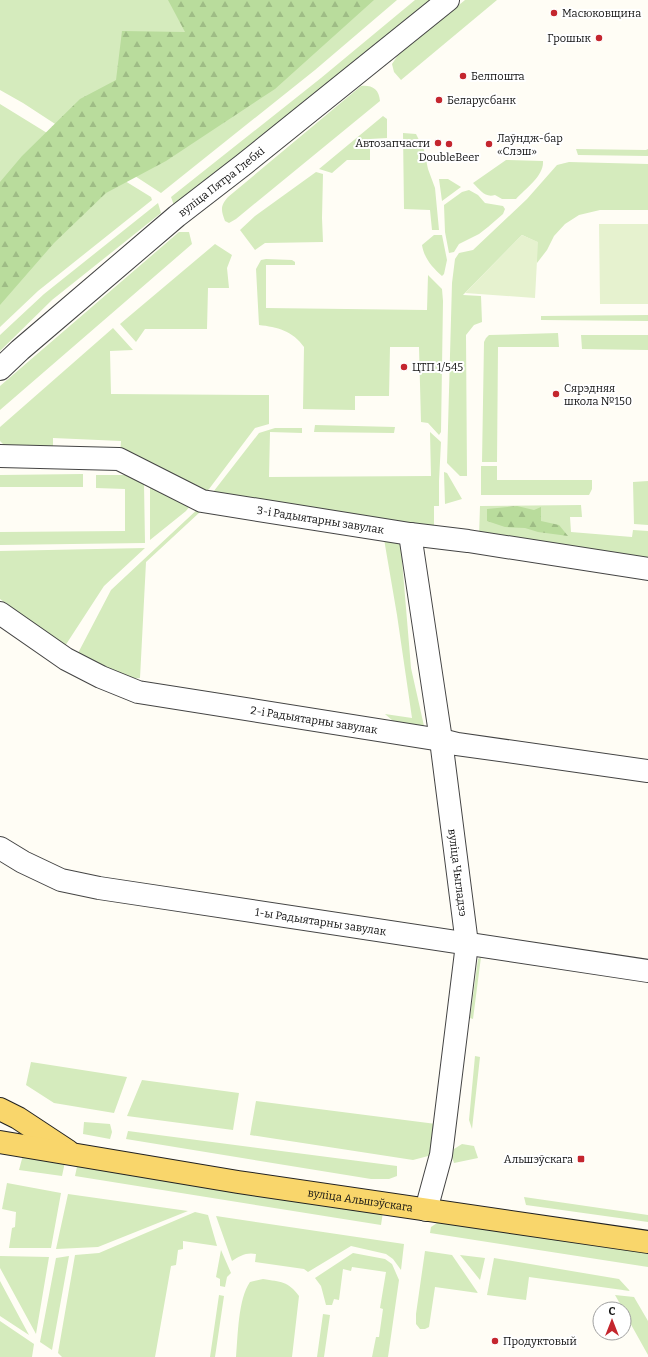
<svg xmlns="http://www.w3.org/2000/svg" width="648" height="1357" font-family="Bitter,serif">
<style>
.grass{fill:#d5ebbd}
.forest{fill:url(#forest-firs)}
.pitch{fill:#e6f2cf}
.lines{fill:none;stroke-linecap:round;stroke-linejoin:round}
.minor-casing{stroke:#444;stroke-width:24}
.major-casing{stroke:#222;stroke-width:24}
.minor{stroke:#fff;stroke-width:22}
.major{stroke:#f9d66b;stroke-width:22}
.poi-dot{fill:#c4262e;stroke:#fff;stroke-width:1.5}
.labels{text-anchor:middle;stroke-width:4;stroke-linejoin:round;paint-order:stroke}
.poi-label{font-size:11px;fill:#111;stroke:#fff;text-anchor:start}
.street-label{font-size:11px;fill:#111;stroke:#fff}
</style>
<defs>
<pattern id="forest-firs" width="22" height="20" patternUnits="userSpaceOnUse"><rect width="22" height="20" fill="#b9dc9c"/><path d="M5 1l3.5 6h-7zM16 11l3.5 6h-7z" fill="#9ebc85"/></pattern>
</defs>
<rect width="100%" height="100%" fill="#fffdf5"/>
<path class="grass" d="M0,0H397L315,70L161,193L23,103L0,90Z
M415,0H433L175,208L171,197L321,78Z
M465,0H497L401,80L394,72L392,64L398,55Z
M361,86C372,85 379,89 380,101L236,219L229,223L225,221C221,210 220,206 228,197Z
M0,104L151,197L152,200L38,291L0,327Z
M383,116L387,119V138L370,139V160H347L332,173L319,169Z
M403,133L416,134L424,150L428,169L435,188L439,230H432L430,210L404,209Z
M576,149L646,150L648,149V156L578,155Z
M506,160L543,161C544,176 526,188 516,199H502L495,195C485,198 480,190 473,183Z
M569,162L648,164V210H600L579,215L565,224L554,236L547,250L537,263V242L522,235L463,295L481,296L482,322L474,325L466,335L467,476H460L447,463L452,283L455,259L459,253L473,250L527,199L557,165Z
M316,172L323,174L322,218L323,242L265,243L255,250L240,230L255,216Z
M439,179H448L461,187L442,201Z
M469,190L478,195L485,203L503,206L505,209L503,214L488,227L479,234L459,244L454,252L449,253L445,232L444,205L462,192Z
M158,203L161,213L52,300L0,351V335L44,294Z
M179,232H189L192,244L0,410V386Z
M434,235H442L447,260L444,274L442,276C432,267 424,258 422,245Z
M215,244L232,255L227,268L229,288H208L207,329H145L136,342L120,324Z
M266,259L292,260L295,262V265H266V308L427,310L428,275L442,289L443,301L441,432L439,435L428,423L421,422L419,347H390L389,396H355V410L303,409L304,347C293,331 277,327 259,325L256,269L261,260Z
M648,315V321L541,320V316Z
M113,328L133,350L110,351L111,394L269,395V424L255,428L203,497L120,454L121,441L53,438V451L4,445L0,441V427Z
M558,333L559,347H498L497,462H482L484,342L486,338L489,335Z
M581,335H648V350L582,349Z
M315,425L395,427L394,433L314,432Z
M275,428H302V433L270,432L269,477L431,476L430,432L441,442L439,481V506H434V526L210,496L259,433Z
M481,466H497V480H592V489L589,495H481Z
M444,472L447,473L462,499L445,504Z
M83,474V487H0V475Z
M96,475H126L144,484L145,543L0,545V532L125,531V489L96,488Z
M648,481V525L634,524L633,482Z
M150,487L190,506L186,511L150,540Z
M581,505L582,517H570L571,532L632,537L633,530L648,531V559L479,537L480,506Z
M201,506L398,541L401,548L411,668L424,726L417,729L393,721L385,714L412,718L397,615L384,539L200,512L146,562L140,678L126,679L77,655L111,590Z
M145,548L104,586L65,646L0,599V551Z
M481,957L473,1019L470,1018L478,959Z
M475,1056L480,1057L472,1129L469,1120Z
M31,1062L127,1077L114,1113L54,1103L26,1085Z
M142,1080L239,1093L233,1130L127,1116Z
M256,1101L436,1124L432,1155L413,1160L250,1135Z
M84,1122L110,1124L112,1132L110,1139L83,1134Z
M128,1131L397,1166V1176L389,1179H371L126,1139Z
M462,1144L474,1146L478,1158L454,1163L452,1157L454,1149Z
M23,1155L65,1162L62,1176L19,1170Z
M78,1162L383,1212L381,1225L75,1176Z
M7,1183L61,1193L51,1248H9L12,1228L15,1227L16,1212L2,1209Z
M68,1194L188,1211L98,1247L56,1249Z
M524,1197L648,1215V1222L526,1205Z
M195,1212L208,1215L217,1246L183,1241V1249L178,1250L176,1265L171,1266L155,1357H62L58,1353L75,1255L99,1253Z
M216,1216L404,1244L401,1270L393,1259L386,1254L351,1246L308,1272L304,1269L255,1262L256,1254C246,1252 240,1256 232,1261Z
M443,1222L648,1253V1267L430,1233L431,1227L437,1223Z
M221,1250L231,1273L227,1277L225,1287L220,1286V1279L216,1277Z
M425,1251L452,1255L478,1293L435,1287L429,1327L425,1329H420L416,1324V1314Z
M353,1253L385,1259L392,1264L399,1280L388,1357H372L376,1337H379L383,1309L380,1308L386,1272L352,1267L351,1271L343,1269L339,1300L334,1299L332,1305H326L321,1286L315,1278Z
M460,1255L485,1258L480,1280Z
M0,1256L49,1257L36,1334L0,1268Z
M69,1256L52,1350L40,1342L56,1258Z
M494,1258L619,1279L630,1291L529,1277L526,1300L487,1295Z
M263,1279C281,1282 288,1281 299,1296L292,1357H236C238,1336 238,1299 250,1282Z
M0,1281L29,1335L0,1316Z
M219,1295L224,1296L215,1357H210Z
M615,1295L634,1297L648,1321V1355L624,1312V1309H623Z
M323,1314L330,1315L324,1357H317Z
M0,1321L34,1344L32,1357H0Z"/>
<path class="forest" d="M168,0H374L275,89L166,161L106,193L54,243L0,305V182L22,156L80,99L116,80L122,31L185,32Z
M517,506L534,510L541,507V521L559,525L568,536L538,532L525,528L505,527L487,521V509Z"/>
<path class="pitch" d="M599,224H648V304H600Z
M522,235L538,242L535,298L465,293Z"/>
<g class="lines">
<g class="minor-casing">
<g id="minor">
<path id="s1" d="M0,369L20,350L177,216L243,165L448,0"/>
<path id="s2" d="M0,456L119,459L202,501L410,534L468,541L648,569"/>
<path id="s3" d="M410,534L441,740L467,944L441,1155L426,1210"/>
<path id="s4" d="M0,613L66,659L101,677L138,692L441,740L457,744L648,771"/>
<path id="s5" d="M0,848L23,862L61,880L99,888L648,971"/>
</g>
</g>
<g class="major-casing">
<g id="major">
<path d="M0,1109L18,1118L68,1151"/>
<path id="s6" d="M0,1142L238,1182L648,1242"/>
</g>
</g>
<use href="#minor" class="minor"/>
<use href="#major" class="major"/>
</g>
<g class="poi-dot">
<circle cx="554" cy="13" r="4"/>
<circle cx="599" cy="38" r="4"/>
<circle cx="463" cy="76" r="4"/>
<circle cx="439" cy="100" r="4"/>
<circle cx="438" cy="143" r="4"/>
<circle cx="449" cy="144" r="4"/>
<circle cx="489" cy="144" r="4"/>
<circle cx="404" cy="367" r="4"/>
<circle cx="556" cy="394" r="4"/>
<rect x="577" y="1155" width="8" height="8" rx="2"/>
<circle cx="495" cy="1341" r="4"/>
</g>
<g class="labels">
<g class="poi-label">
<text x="562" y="17">Масюковщина</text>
<text x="591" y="42" text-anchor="end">Грошык</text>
<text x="471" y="80">Белпошта</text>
<text x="447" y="104">Беларусбанк</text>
<text x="497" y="142">Лаўндж-бар<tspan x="497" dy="13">«Слэш»</tspan></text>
<text x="430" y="147" text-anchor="end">Автозапчасти</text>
<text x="449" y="161" text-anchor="middle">DoubleBeer</text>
<text x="412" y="371">ЦТП 1/545</text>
<text x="564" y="392">Сярэдняя<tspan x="564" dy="13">школа №150</tspan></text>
<text x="573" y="1163" text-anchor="end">Альшэўскага</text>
<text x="503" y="1345">Продуктовый</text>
</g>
<g class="street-label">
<text dy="4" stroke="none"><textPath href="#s1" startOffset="290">вуліца Пятра Глебкі</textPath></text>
<text dy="4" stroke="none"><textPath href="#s2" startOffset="332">3-і Радыятарны завулак</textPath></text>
<text dy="4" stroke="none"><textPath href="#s4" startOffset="338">2-і Радыятарны завулак</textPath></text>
<text dy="4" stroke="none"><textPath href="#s3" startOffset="342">вуліца Чыгладзэ</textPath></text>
<text dy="4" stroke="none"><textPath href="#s5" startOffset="332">1-ы Радыятарны завулак</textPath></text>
<text dy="4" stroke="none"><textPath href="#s6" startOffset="365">вуліца Альшэўскага</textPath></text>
</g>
</g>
<g transform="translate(612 1321)"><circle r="19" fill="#ffffff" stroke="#a0a0a0"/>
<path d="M0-3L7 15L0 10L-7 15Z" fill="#c4262e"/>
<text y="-6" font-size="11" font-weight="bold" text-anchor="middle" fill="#111111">С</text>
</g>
</svg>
